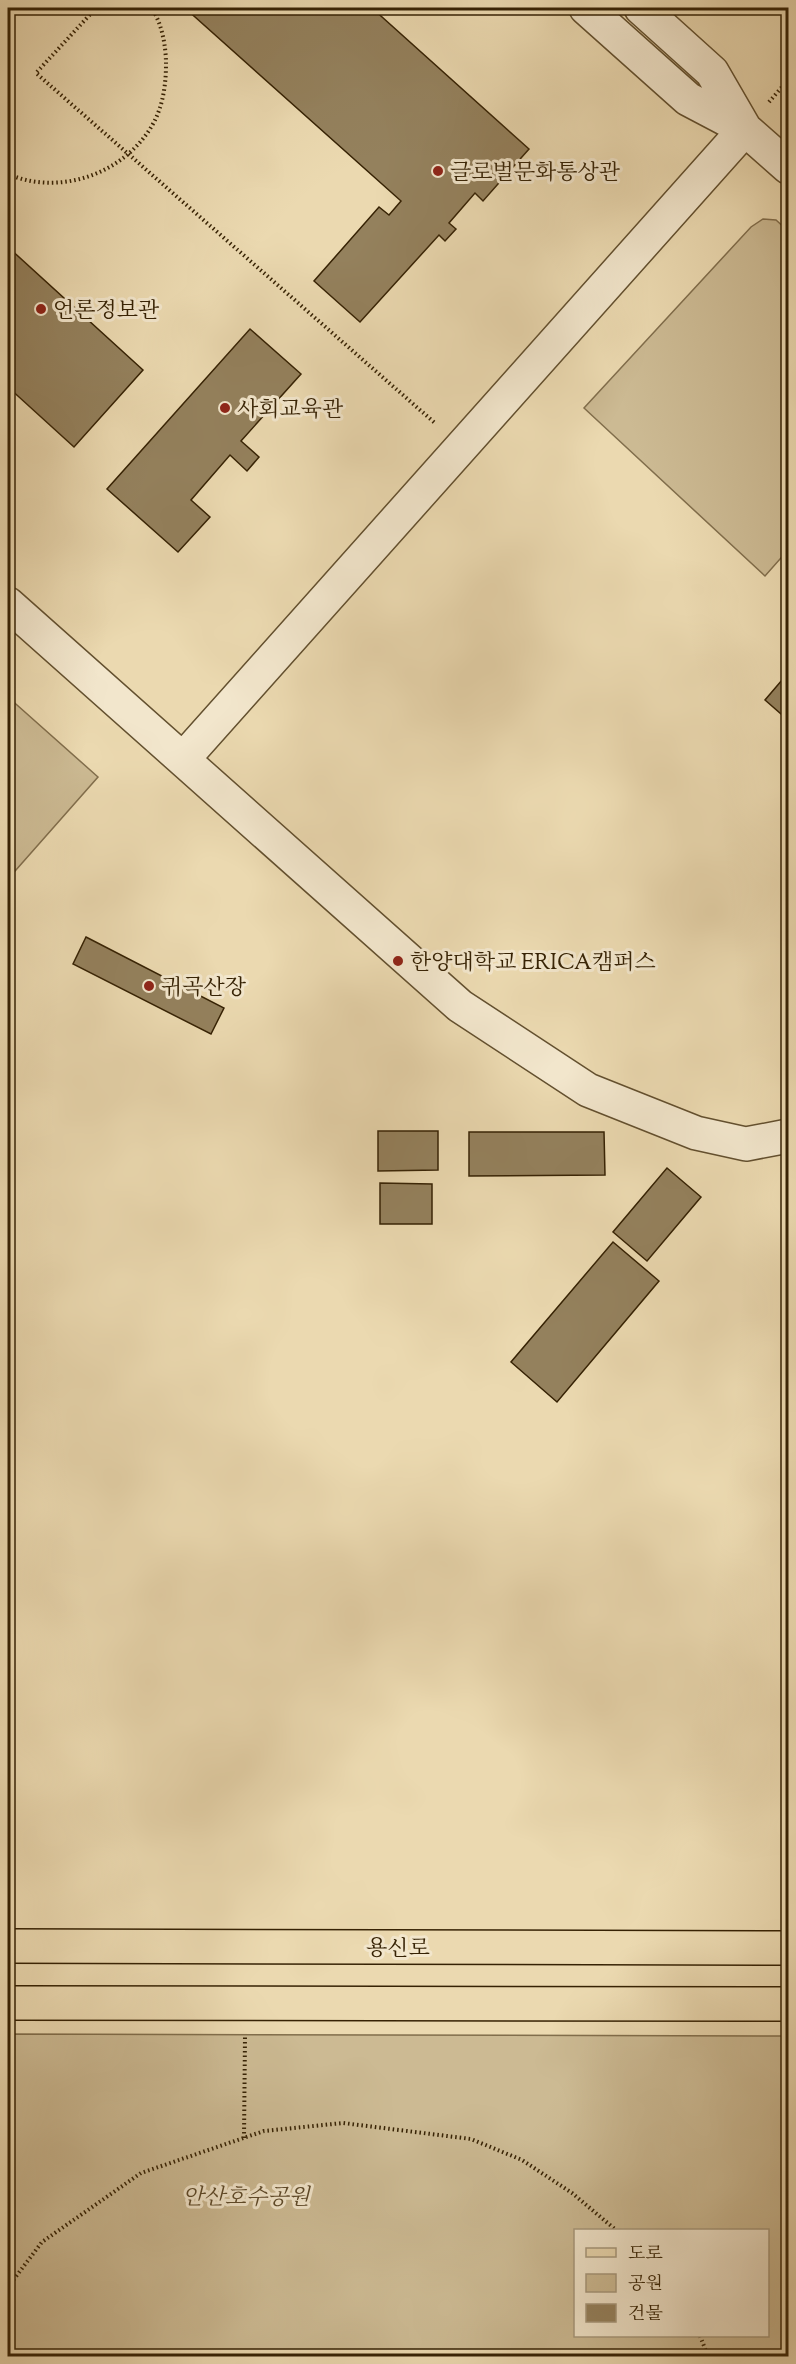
<svg xmlns="http://www.w3.org/2000/svg" width="796" height="2364" font-family="'Sorts Mill Goudy','Noto Serif KR',serif">
<style>
.green{fill:#ccba93;stroke:#816e4c;stroke-width:1.5;fill-rule:evenodd}
.building{fill:#94815d;stroke:#362204;stroke-width:1.5}
.lines{fill:none;stroke-linecap:round;stroke-linejoin:round}
.minor-casing{stroke:#63502f;stroke-width:36}
.major-casing{stroke:#362204;stroke-width:36}
.path{stroke:#362204;stroke-width:4;stroke-dasharray:1.5 3;stroke-linecap:butt}
.minor{stroke:#f2e6cc;stroke-width:33}
.major{stroke:#ebd9b0;stroke-width:33}
.poi-dot{fill:#8f2418;stroke:#f2e6cc;stroke-width:2}
.labels{text-anchor:middle;stroke-width:6;stroke-linejoin:round;paint-order:stroke}
.poi-label{font-size:22px;fill:#362204;stroke:#f2e6cc;text-anchor:start}
.street-label{font-size:22px;fill:#362204;stroke:#f2e6cc}
.park-label{font-size:22px;font-style:italic;fill:#5c4828;stroke:#f2e6cc}
</style>
<rect width="100%" height="100%" fill="#ebd9b0"/>
<filter id="stains"><feTurbulence type="fractalNoise" baseFrequency=".00333" numOctaves="4"/><feColorMatrix values="0 0 0 0 .2 0 0 0 0 .09 0 0 0 0 .02 0 0 0 .5 -.17"/></filter>
<radialGradient id="worn" r=".72"><stop offset=".6" stop-color="#630" stop-opacity="0"/><stop offset="1" stop-color="#630" stop-opacity=".3"/></radialGradient>
<path class="green" d="M763,219L776,220L788,231V550L765,576L584,408L751,227Z
M8,697L98,777L8,879Z
M8,2034L788,2036V2356H8ZM576,2230H768V2336H576Z"/>
<path class="building" d="M185,8H372L529,149L483,201L475,193L449,223L456,229L445,241L439,235L360,322L314,281L379,207L389,215L401,201Z
M8,247L143,370L74,447L8,387Z
M250,329L301,374L241,441L259,457L247,471L230,455L191,500L210,517L178,552L107,489Z
M788,673V720L765,700Z
M86,937L224,1008L211,1034L73,964Z
M378,1131H438V1170L378,1171Z
M469,1132H604L605,1175L469,1176Z
M667,1168L701,1197L647,1261L613,1232Z
M380,1183L432,1184V1224H380Z
M613,1242L659,1281L557,1402L511,1362Z"/>
<g class="lines">
<g class="minor-casing">
<path id="minor" d="M586,8L688,99L745,129L788,167
M641,8L712,72L745,129
M8,604L460,1006L588,1090L696,1133L746,1144L788,1136
M184,758L745,129"/>
</g>
<g class="major-casing">
<path id="major" d="M8,1946L788,1948
M8,2003L788,2004"/>
</g>
<path class="path" d="M96,8L36,73L436,424
M769,102L788,80
M8,174C60,197 127,173 154,122C163,105 166,84 166,64C166,47 162,22 151,8
M244,2138L245,2036
M8,2287L42,2242L141,2173L264,2131L343,2123L471,2139L522,2160L572,2193L616,2230
M700,2336L708,2356"/>
<use href="#minor" class="minor"/>
<use href="#major" class="major"/>
</g>
<g class="poi-dot">
<circle cx="438" cy="171" r="6"/>
<circle cx="41" cy="309" r="6"/>
<circle cx="225" cy="408" r="6"/>
<circle cx="398" cy="961" r="6"/>
<circle cx="149" cy="986" r="6"/>
</g>
<g class="labels">
<g class="poi-label">
<text x="450" y="179">글로벌문화통상관</text>
<text x="53" y="317">언론정보관</text>
<text x="237" y="416">사회교육관</text>
<text x="410" y="969">한양대학교 ERICA캠퍼스</text>
<text x="161" y="994">귀곡산장</text>
</g>
<g class="street-label">
<text x="398" y="1955">용신로</text>
</g>
<g class="park-label">
<text x="246" y="2204">안산호수공원</text>
</g>
</g>
<rect width="796" height="2364" fill="none" stroke="#ebd9b0" stroke-width="30"/>
<rect x="9" y="9" width="778" height="2346" fill="none" stroke="#362204" stroke-width="3"/>
<rect x="15" y="15" width="766" height="2334" fill="none" stroke="#362204" stroke-width="1.5"/>
<rect x="574" y="2229" width="195" height="108" fill="#f2e6cc" stroke="#a7987c" stroke-width="1.5"/>
<rect x="586" y="2248" width="30" height="9" fill="#ebd9b0" stroke="#a7987c" stroke-width="1.5"/>
<text x="628" y="2259" font-size="18" fill="#362204">도로</text>
<rect x="586" y="2274" width="30" height="18" fill="#ccba93" stroke="#a7987c" stroke-width="1.5"/>
<text x="628" y="2289" font-size="18" fill="#362204">공원</text>
<rect x="586" y="2304" width="30" height="18" fill="#94815d" stroke="#a7987c" stroke-width="1.5"/>
<text x="628" y="2319" font-size="18" fill="#362204">건물</text>
<rect width="100%" height="100%" filter="url(#stains)"/>
<rect width="100%" height="100%" fill="url(#worn)"/>
</svg>
